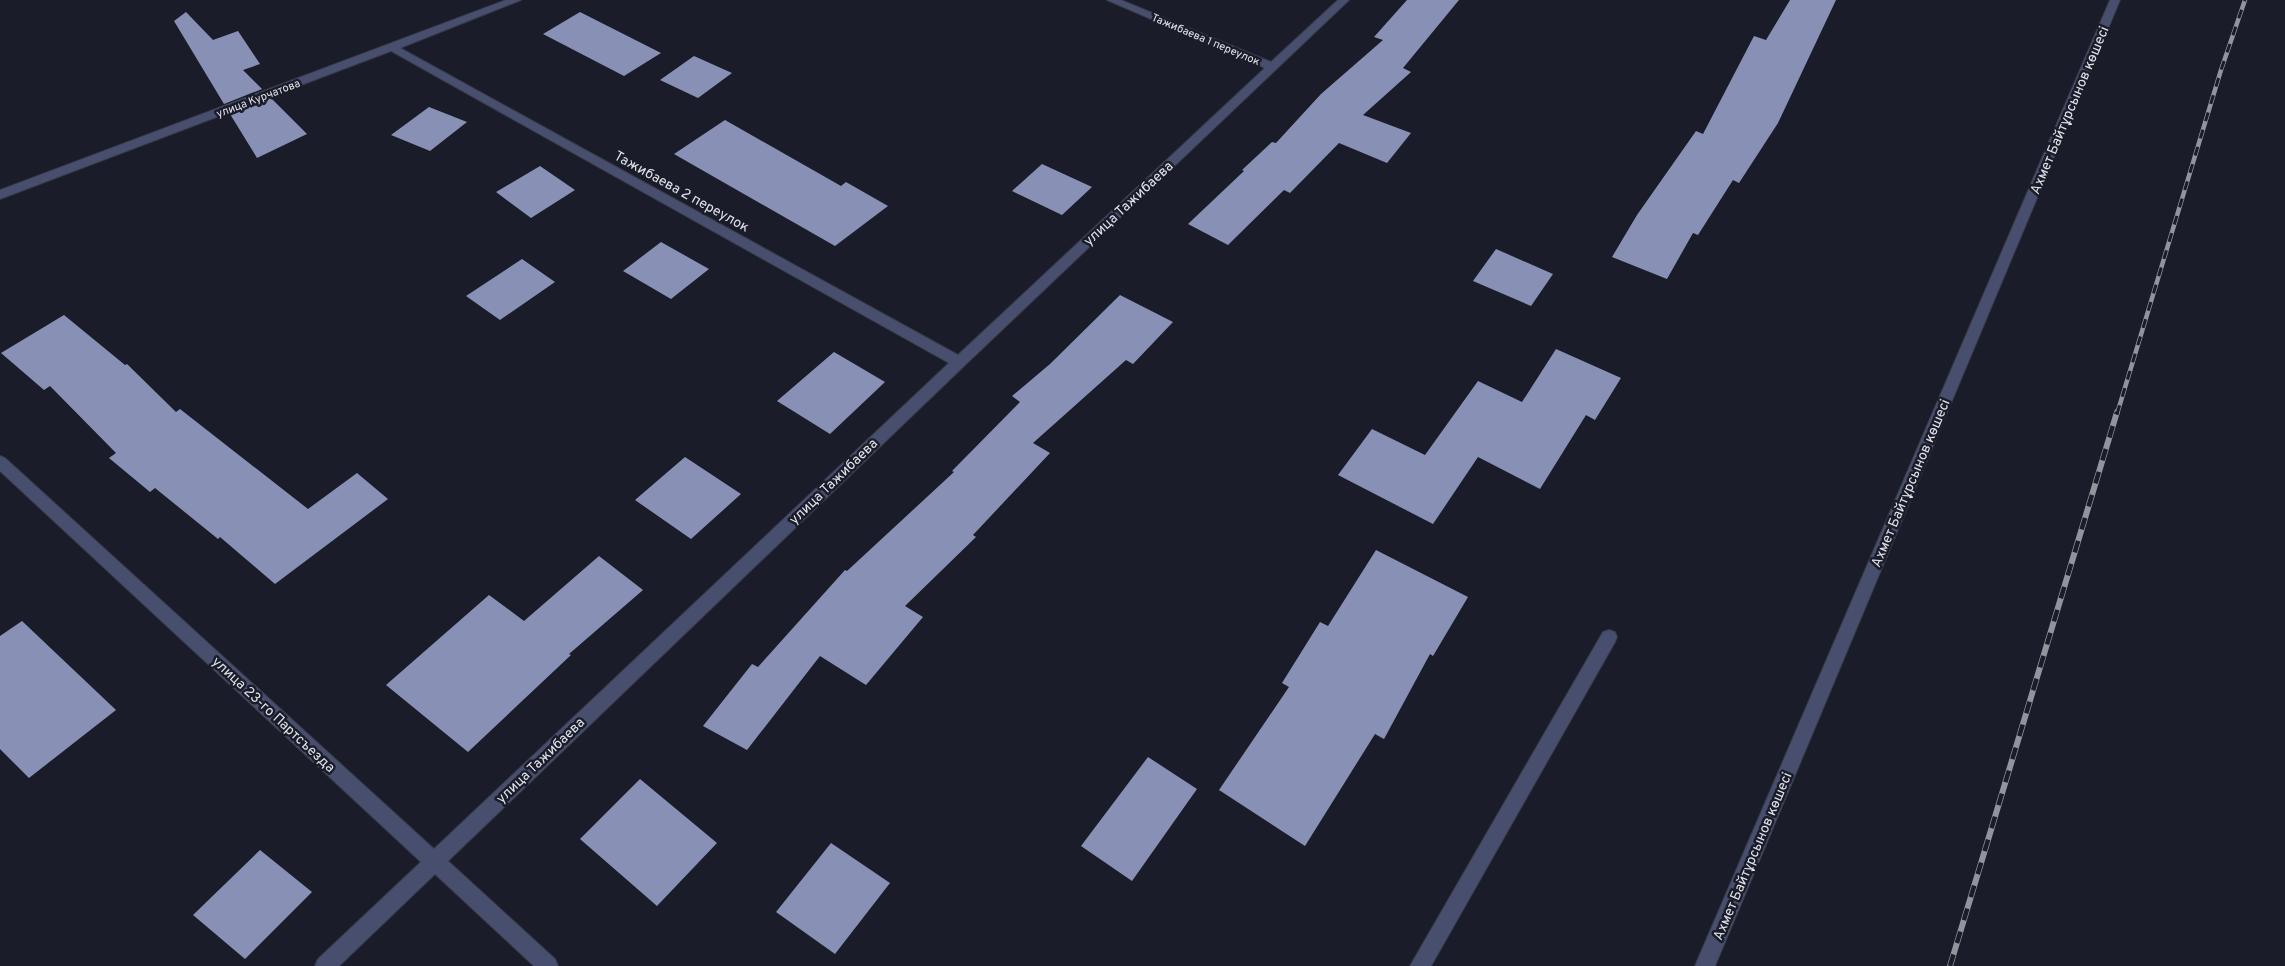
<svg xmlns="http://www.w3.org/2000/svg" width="2285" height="966" font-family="Overpass,sans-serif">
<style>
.building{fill:#8891b5}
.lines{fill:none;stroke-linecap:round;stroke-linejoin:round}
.minor-casing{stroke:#363944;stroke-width:2}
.minor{fill:#484f6e;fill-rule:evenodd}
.rail-far1-casing{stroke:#91939d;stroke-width:4.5}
.rail-casing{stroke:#91939d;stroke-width:6}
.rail-far1{stroke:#1a1d29;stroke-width:3;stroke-dasharray:9;stroke-linecap:butt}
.rail{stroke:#1a1d29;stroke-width:4.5;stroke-dasharray:12;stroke-linecap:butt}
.labels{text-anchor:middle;stroke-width:5;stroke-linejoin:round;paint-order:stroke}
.far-street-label{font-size:11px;fill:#e0e2eb;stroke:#1a1d29}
.street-label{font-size:14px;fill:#e0e2eb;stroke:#1a1d29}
</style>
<rect width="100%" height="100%" fill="#1a1d29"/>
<path class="building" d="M1407,0H1459L1403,68L1411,72L1363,115L1411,133L1387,163L1339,143L1290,193L1284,190L1228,245L1188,224L1244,171L1242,170L1272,142L1276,143L1321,94L1383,40L1374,37Z
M1790,0H1836L1778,123L1739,183L1733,180L1698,235L1693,233L1667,279L1612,257L1637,215L1696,131L1703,134L1754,36L1766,40Z
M186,12L213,40L238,31L260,64L243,70L262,89L224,104L174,21Z
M580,12L661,53L624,76L543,34Z
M694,56L732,73L698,98L660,80Z
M271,98L307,134L257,158L230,114Z
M429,107L467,122L430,151L391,135Z
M725,120L841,186L846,182L888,206L835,246L674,154Z
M1042,164L1092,187L1062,215L1012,191Z
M540,166L575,190L531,218L496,192Z
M661,242L709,269L671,299L623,271Z
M1496,249L1553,274L1531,306L1473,281Z
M522,259L555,282L500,320L466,296Z
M1120,295L1173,322L1133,364L1126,360L1033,443L1050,453L973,535L976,537L905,606L923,617L866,685L820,656L747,750L703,726L752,664L758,667L845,570L847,571L954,472L952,471L1020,402L1012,396L1050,364Z
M64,315L125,365L127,364L176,412L180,409L308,509L357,473L388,499L275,584L220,537L218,539L155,488L150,492L109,458L116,453L50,386L44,390L1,353Z
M1556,349L1621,378L1595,420L1586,415L1540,489L1478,457L1433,524L1338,475L1372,429L1425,455L1478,381L1522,402Z
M834,352L885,382L830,434L777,401Z
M685,457L741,494L691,539L635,500Z
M1376,550L1468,597L1433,656L1430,654L1384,739L1375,734L1305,846L1219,790L1289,687L1282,683L1320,622L1328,626Z
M599,556L643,590L569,654L571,655L468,752L386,685L489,595L524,621Z
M22,621L116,710L29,778L0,749V636Z
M1148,757L1197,789L1132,881L1081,846Z
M640,779L717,843L657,906L580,839Z
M831,843L890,883L835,954L776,912Z
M260,850L312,892L245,959L193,915Z"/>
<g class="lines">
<g class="minor-casing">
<path id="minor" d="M506,0H521L400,48L958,355L1265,68L1107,0H1121L1271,62L1338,0H1349L964,366L448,861L555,959L558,966H534L435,874L339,966H315L318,959L421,862L0,471V456L5,458L434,849L949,363L391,51L0,199V190Z
M2110,0H2120L1715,966H1695Z
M1609,630L1615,632L1617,637L1615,642L1431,966H1410L1603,632Z"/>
</g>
<use href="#minor" class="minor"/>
<g class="rail-far1-casing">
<path id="rail-far1" d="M2117,414L2221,70L2245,0"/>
</g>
<g class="rail-casing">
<path id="rail" d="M1950,966L2117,412"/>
</g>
<use href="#rail-far1" class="rail-far1"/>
<use href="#rail" class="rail"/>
</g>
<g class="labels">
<g class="far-street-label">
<text transform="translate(1206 39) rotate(23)" y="4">Тажибаева 1 переулок</text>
<text transform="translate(258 98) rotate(-21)" y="4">улица Курчатова</text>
</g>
<g class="street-label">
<text transform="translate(2069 110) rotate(-67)" y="5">Ахмет Байтұрсынов көшесі</text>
<text transform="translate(682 191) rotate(29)" y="5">Тажибаева 2 переулок</text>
<text transform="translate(1128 203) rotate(-43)" y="5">улица Тажибаева</text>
<text transform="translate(833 481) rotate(-44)" y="5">улица Тажибаева</text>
<text transform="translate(1910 483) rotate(-67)" y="5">Ахмет Байтұрсынов көшесі</text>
<text transform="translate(274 714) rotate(43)" y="5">улица 23-го Партсъезда</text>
<text transform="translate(540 760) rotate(-44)" y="5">улица Тажибаева</text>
<text transform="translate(1752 856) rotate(-67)" y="5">Ахмет Байтұрсынов көшесі</text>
</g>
</g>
</svg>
